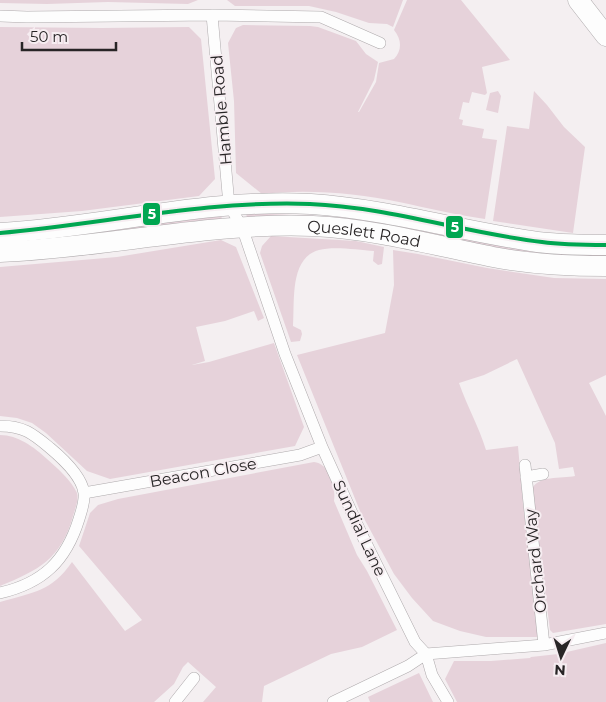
<svg xmlns="http://www.w3.org/2000/svg" width="606" height="702" font-family="Montserrat,sans-serif">
<style>
.green{fill:#e6d2da}
.lines{fill:none;stroke-linecap:round;stroke-linejoin:round}
.minor-casing{stroke:#aeaaac;stroke-width:12}
.trunk-casing{stroke:#aeaaac;stroke-width:21}
.minor{stroke:#fdfdfd;stroke-width:11}
.trunk{stroke:#fdfdfd;stroke-width:20}
.bus-1-casing{stroke:#f6edf1;stroke-width:8}
.bus-1{stroke:#00a651;stroke-width:4}
.labels{text-anchor:middle;stroke-width:4;stroke-linejoin:round;paint-order:stroke}
.street-label{font-size:16px;fill:#282526;stroke:#f6edf1}
.line-badge{stroke:#f6edf1;stroke-width:2}
.badge-label{font-size:14px;text-anchor:middle;font-weight:bold;fill:#fff}
</style>
<rect width="100%" height="100%" fill="#f4eff1"/>
<path class="green" d="M0,0H198L188,4L108,2L47,4L0,3Z
M227,0H403L393,27L387,24L369,23L336,12L309,6H235Z
M407,0H461L510,60L482,67L487,93L485,95L472,92L469,103L463,102L459,119L463,120L462,125L484,129L482,138L497,140L485,219C456,215 428,208 399,202C356,193 307,189 262,194L236,173L234,101L228,43L236,28L243,25L310,26L318,27L356,41L366,54L378,62L374,80L358,112H359L376,82L379,63L394,59C402,50 402,40 394,30Z
M0,27L102,28L189,27L201,39L215,179L199,196L82,211L0,217Z
M498,91L501,96L498,113L486,110L490,93Z
M534,91L547,105L564,127L585,147L573,233L493,221L507,126L529,129Z
M221,213L222,221L50,242L0,239Z
M246,213L359,218L550,253L606,255V259L549,257L247,218Z
M271,236L356,241L384,247L382,264L378,265L373,261L374,251C358,250 334,246 319,250C289,258 295,302 293,326L301,330L302,334L300,341L291,342L260,253L262,246Z
M221,240L236,247L264,318L258,321L254,311L225,321L196,327L205,361L192,365L209,362L274,343L304,427L295,446L110,479L87,471L46,433L32,423L17,418L0,416V267L117,257Z
M393,250L418,254L487,268L554,278L606,279V375L589,383L606,416V624L553,633L550,630L532,490C536,475 562,479 575,476L573,467L559,469L555,443L517,359L484,375L459,383C467,406 479,427 486,450L518,446L523,504L541,637H486L460,631L433,621L412,598L394,574L360,511L297,355L385,333L394,285Z
M0,435C18,435 34,447 47,459C56,467 72,481 77,493C79,500 75,509 73,516C61,559 39,570 0,586Z
M314,462C330,464 336,486 334,501L357,555L367,571L397,630L362,647L331,654L264,686L262,702H203L216,687L188,662L183,667L174,684L154,702H0V602C34,592 51,592 72,562L125,631L142,620L79,546L90,513L98,505L118,499Z
M606,643V702H457L445,679L454,661H491L530,658L531,657L558,654Z
M419,673L433,702H370L368,697Z"/>
<g class="lines">
<g class="minor-casing">
<path id="minor" d="M212,15L229,205L242,227L285,354L322,447L362,535L415,642L426,654L544,645L606,633
M0,16L27,17L212,15L321,17L380,43
M0,426C24,426 33,434 50,448C62,458 82,477 84,493C85,502 81,512 79,519C66,561 43,583 0,593
M525,465L544,645
M526,477L543,474
M84,493L300,455L322,447
M175,702L194,678
M333,702L408,666L426,654L432,675L448,702"/>
</g>
<g class="trunk-casing">
<g id="trunk">
<path d="M578,0L606,36"/>
<path d="M0,233C104,227 207,198 311,204C386,209 457,230 531,241C555,245 581,245 606,245"/>
<path id="s1" d="M0,252C105,248 208,222 313,226C375,229 433,245 493,257C530,264 568,266 606,266"/>
</g>
</g>
<use href="#minor" class="minor"/>
<use href="#trunk" class="trunk"/>
<g class="bus-1-casing">
<path id="bus-1" d="M0,233C103,224 206,200 310,204C388,207 464,233 542,242C563,245 585,245 606,245"/>
</g>
<use href="#bus-1" class="bus-1"/>
</g>
<g class="labels">
<g class="street-label">
<text transform="translate(221 110) rotate(-95)" y="6">Hamble Road</text>
<text dy="6" stroke="none"><textPath href="#s1" startOffset="366">Queslett Road</textPath></text>
<text transform="translate(203 472) rotate(-10)" y="6">Beacon Close</text>
<text transform="translate(360 528) rotate(65)" y="6">Sundial Lane</text>
<text transform="translate(535 561) rotate(-96)" y="6">Orchard Way</text>
</g>
</g>
<g class="line-badge">
<rect x="142" y="202" width="19" height="24" rx="5" fill="#00a651"/>
<rect x="445" y="215" width="19" height="24" rx="5" fill="#00a651"/>
</g>
<g class="badge-label">
<text x="152" y="219">5</text>
<text x="455" y="232">5</text>
</g>
<g transform="translate(561 657) rotate(184)" stroke="#f6edf1" stroke-width="4" paint-order="stroke">
<path d="M0-4L9 19L0 12L-9 19Z" fill="#282526"/>
<text y="-8" font-size="14" font-weight="bold" text-anchor="middle" fill="#282526">N</text>
</g>
<path d="M22 42v8h94v-8" fill="none" stroke="#282526" stroke-width="2.5"/>
<text x="30" y="42" font-size="15" fill="#282526" stroke="#f6edf1" stroke-width="4" paint-order="stroke">50 m</text>
</svg>
